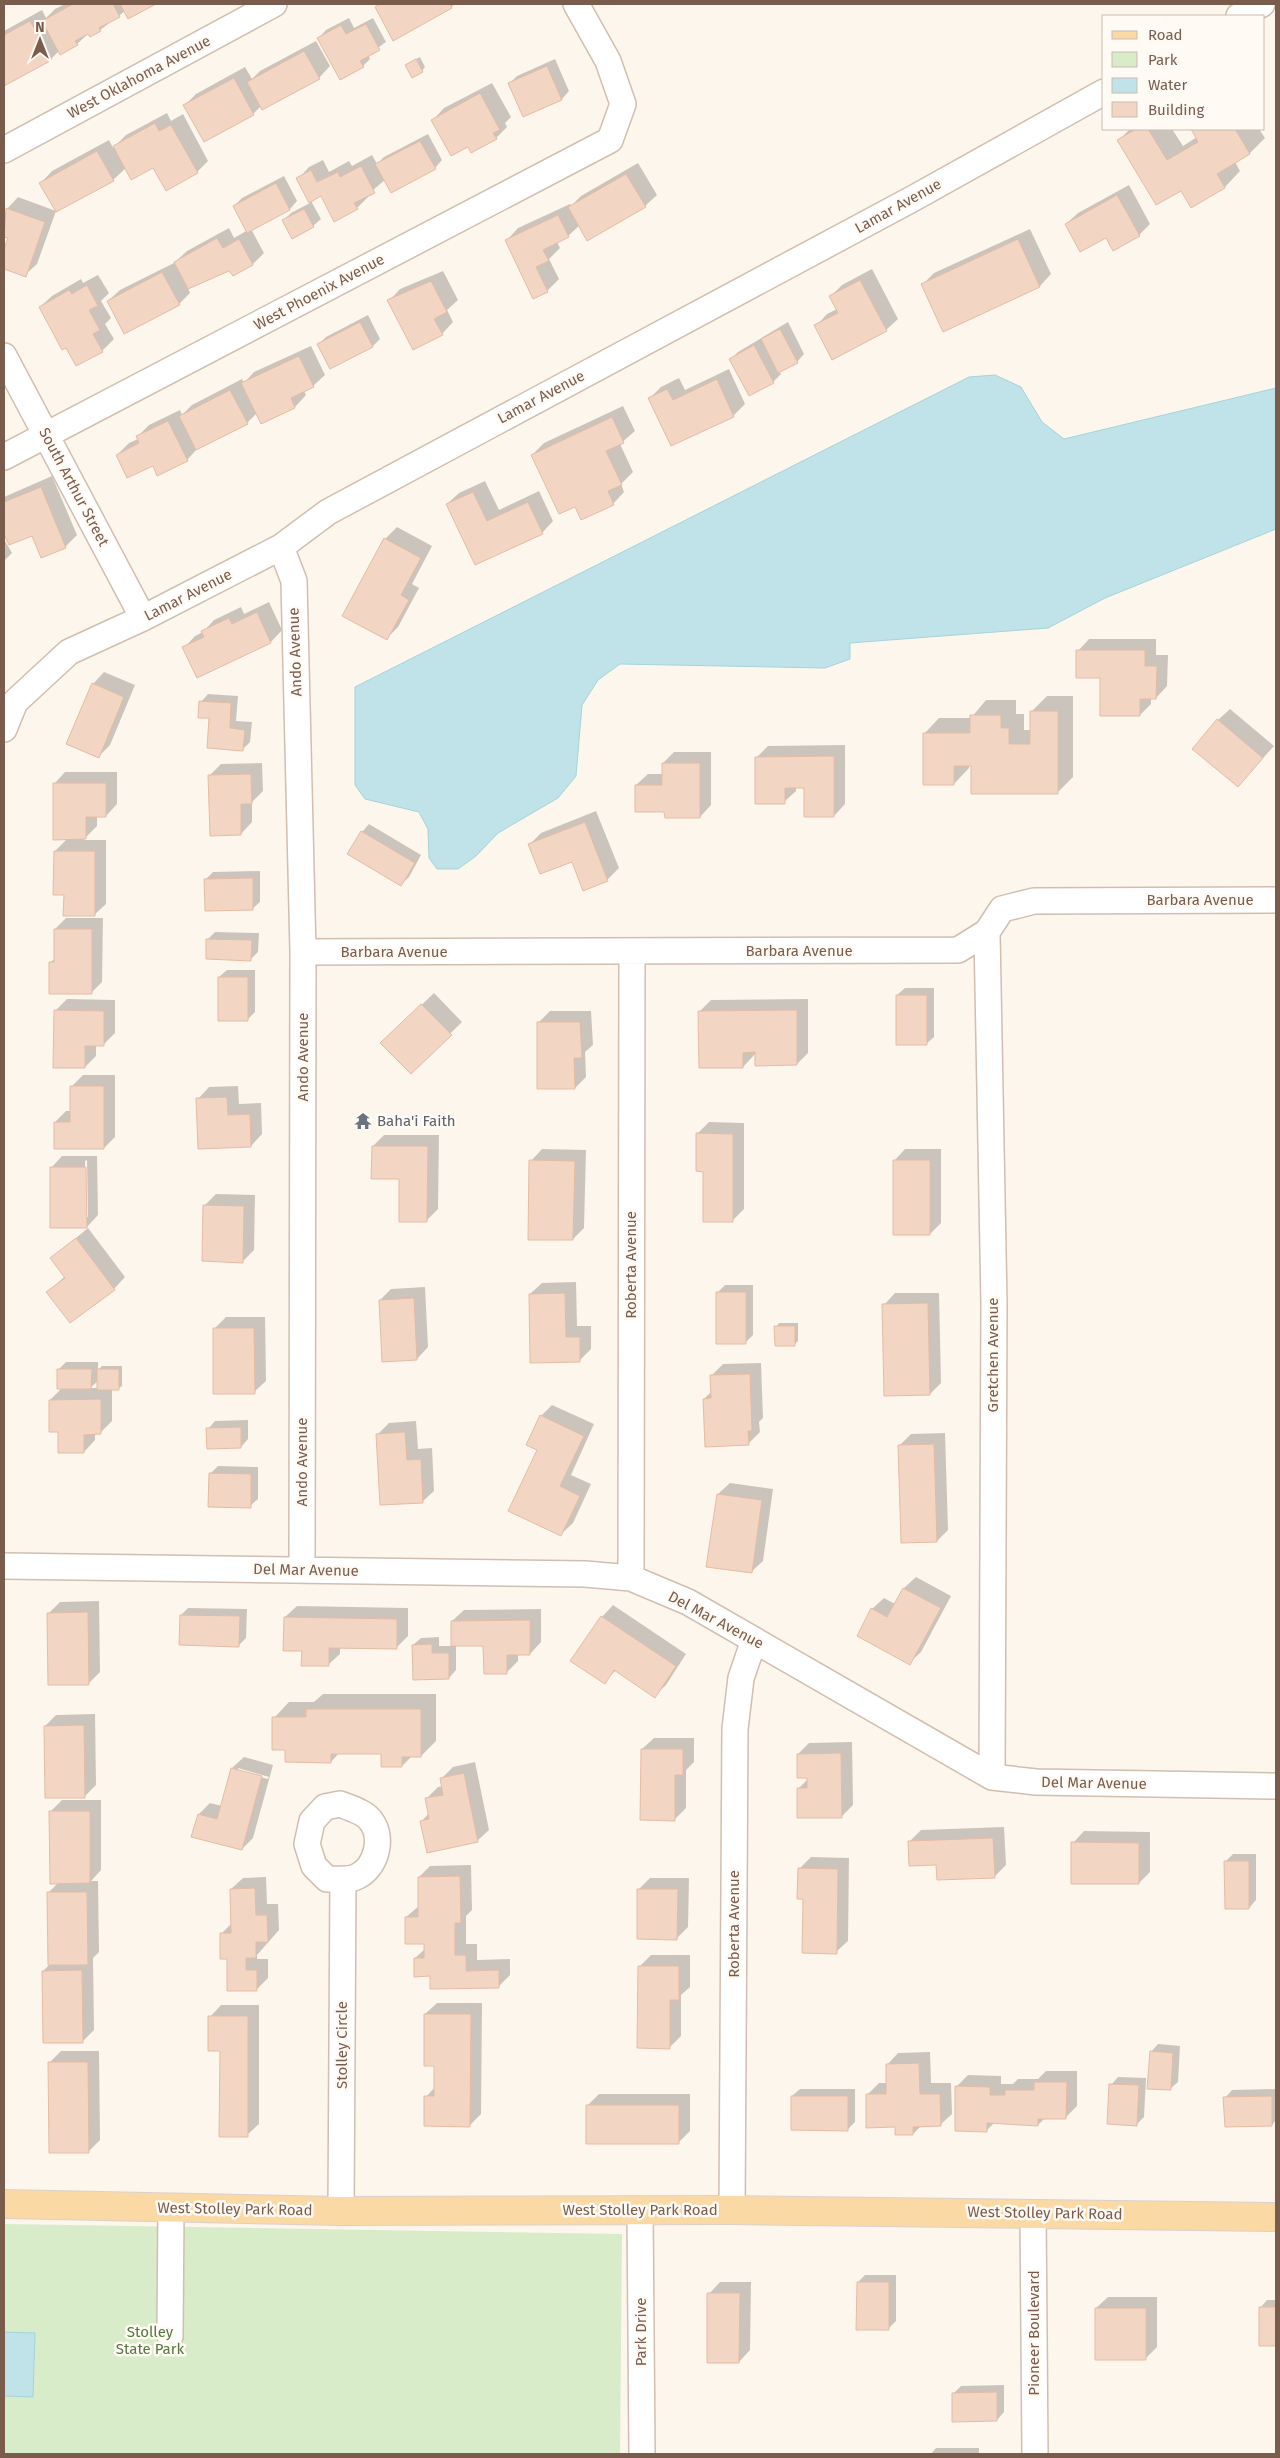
<svg xmlns="http://www.w3.org/2000/svg" width="1280" height="2458" font-family="'Fira Sans',sans-serif">
<style>
.green{fill:#d8ecc9}
.water{fill:#bfe3e8;stroke:#a5d3da}
.shadow{fill:#0003;fill-rule:evenodd}
.building{fill:#f3d5c3;stroke:#e6bba3}
.lines{fill:none;stroke-linecap:round;stroke-linejoin:round}
.minor-casing{stroke:#d1beb0;stroke-width:28}
.major-casing{stroke:#dad1cd;stroke-width:30}
.minor{stroke:#fff;stroke-width:25}
.major{stroke:#fbd9a5;stroke-width:28}
.labels{text-anchor:middle;stroke-width:5;stroke-linejoin:round;paint-order:stroke}
.street-label{font-size:15px;fill:#7a5c4d;stroke:#fffaf3}
.worship-label{font-size:15px;fill:#5b616d;stroke:#fffaf3;text-anchor:start}
.park-label{font-size:15px;fill:#537a41;stroke:#fffaf3}
</style>
<rect width="100%" height="100%" fill="#fdf6ec"/>
<path class="green" d="M4,2224L622,2234L620,2454H4Z"/>
<path class="water" d="M995,375L1021,387L1042,422L1064,439L1276,388V529L1105,598L1048,628L850,643V659L825,668L620,664L598,680L582,705L576,776L558,798L498,833L476,856L458,869H437L429,858L428,829L419,812L365,799L355,785V687L969,377Z
M4,2332L35,2333L33,2397L4,2396Z"/>
<path class="shadow" d="M65,4H153L128,17L125,11L100,30L89,33L77,44L59,51L51,59L4,84V31L42,10L46,18L55,9Z
M380,4H455L451,7H376Z
M349,18L354,28L373,18L386,42L368,55L370,59L363,66L319,38L326,30Z
M316,41L330,66L319,78L261,106L253,114L185,105L196,94L245,67L252,79L260,71Z
M420,57L425,67L422,71L410,62Z
M555,59L569,91L562,99L524,116L509,84L517,76Z
M492,83L511,117L505,123L507,127L496,138L433,120L444,108Z
M167,113L171,121L183,114L208,161L197,172L154,166L126,168L113,180L41,183L52,171L109,140L113,148L126,135Z
M1130,129H1172L1183,146L1197,137L1192,129H1259L1265,138L1250,153L1235,162L1240,171L1225,187L1192,206L1181,189L1119,140Z
M428,134L442,160L435,168L385,180L367,195L368,197L357,208L322,195L311,201L321,219L313,226L283,221L291,213L310,203L298,179L309,167L323,160L329,172L349,161L352,166L372,155L377,164L384,157Z
M638,163L657,195L645,206L580,225L568,236L557,242L560,248L549,259L559,279L547,291L507,240L518,228L570,204L571,206L581,196Z
M284,176L297,201L290,209L251,229L264,253L253,264L233,275L230,269L188,288L190,293L179,304L108,301L120,290L174,263L187,251L229,228L234,238L248,230L234,206L242,198Z
M1129,185L1150,224L1139,235L1106,236L1066,224L1078,213Z
M18,197L56,211L37,264L25,275L4,268V253L9,237L4,235V217L7,209Z
M1030,229L1051,274L1040,286L944,331L922,285L934,273Z
M872,269L898,319L886,330L816,326L827,314L837,309L831,296L842,285Z
M443,271L458,300L447,310L453,322L442,334L389,301L400,289Z
M98,275L109,293L101,301L111,318L105,324L114,339L102,351L40,307L52,296L81,279L83,283Z
M368,315L380,339L373,346L331,367L319,344L326,337Z
M788,322L804,354L797,362L779,371L781,374L773,382L750,394L731,359L738,352Z
M311,346L325,375L313,386L304,391L306,395L295,407L262,423L257,413L247,423L198,448L187,460L153,464L117,455L129,443L138,439L137,437L149,425L180,410L182,415L192,405L242,379L244,383L254,372Z
M729,369L745,404L734,415L671,445L650,398L661,387L679,378L685,390Z
M623,406L635,431L620,444L633,472L621,484L624,492L613,504L575,505L532,455L544,443Z
M52,476L77,535L65,547L32,534L9,544L4,530V497Z
M485,481L499,510L539,491L553,521L542,533L475,564L447,504L459,493Z
M397,527L432,546L412,584L419,588L398,627L386,639L343,615L385,539Z
M4,539L12,553L4,561Z
M269,602L282,630L271,642L197,676L184,648L195,636L203,632L214,620L241,607L244,614Z
M1089,639H1156V655H1168L1167,686L1156,698H1151V704L1140,715L1078,651Z
M104,672L135,685L110,745L99,756L93,684Z
M208,694L238,696L236,721L252,722L250,742L243,749L211,717L201,702Z
M1047,696H1073V777L1058,792L972,765H969V768L954,784L924,734L939,718H971L986,700H1016V714H1024V730H1031V712Z
M1230,709L1274,746L1238,786L1218,720Z
M845,745V804L834,816L805,787H796V791L784,802L757,757L768,746Z
M674,752H711V805L700,817L665,810L636,785L648,774H663V763Z
M262,763L263,791L252,802V822L241,834L210,775L221,764Z
M65,772H117V804L106,816H97V826L83,840H106V904L94,915L65,894L55,851L68,838L54,784Z
M596,811L619,868L607,880L572,861L530,844L541,833Z
M369,824L421,855L409,877L401,884L362,832Z
M260,871V902L252,909L206,879L213,872Z
M66,918H103L102,982L91,993L50,963L55,958V929Z
M215,932L259,933L258,952L251,959L208,939Z
M227,970H255V1012L247,1020L219,977Z
M905,988H934V1037L926,1044L897,995Z
M434,993L462,1022L411,1072L382,1043Z
M67,999L115,1000V1033L103,1045H96V1056L85,1067L55,1011Z
M808,999V1053L797,1064L756,1053L743,1067L699,1012L711,1000Z
M550,1011H591L593,1045L585,1052L586,1077L575,1088L539,1022Z
M83,1075H115V1137L104,1148L55,1122L66,1111H72V1086Z
M238,1086L239,1104L261,1103L262,1134L251,1146L198,1099L209,1087Z
M709,1122L744,1123V1209L732,1221L705,1171L697,1134Z
M384,1135H439L438,1209L427,1220L400,1178L373,1146Z
M542,1149L586,1150L584,1228L573,1239L531,1161Z
M905,1149H941V1223L930,1234L894,1161Z
M62,1156H97L98,1215L87,1227H52L51,1168ZM87,1160L88,1217H85V1161Z
M216,1194L255,1195L254,1250L243,1261L205,1205Z
M88,1228L125,1277L114,1289L48,1292L65,1276L52,1258Z
M576,1282L577,1326H591V1349L580,1360L530,1294L542,1283Z
M725,1285H753V1335L746,1342L718,1292Z
M425,1287L428,1347L417,1359L380,1300L391,1289Z
M895,1293H939L941,1383L930,1394L884,1305Z
M226,1317H265L266,1381L254,1392L214,1329Z
M779,1323H798V1341L795,1344L776,1327Z
M66,1362H98V1370L102,1366H122V1386L118,1389H112V1421L100,1433H95V1440L84,1452L59,1431L50,1400L63,1387L58,1370ZM99,1380V1388H90Z
M761,1363L763,1418L759,1422L760,1432L748,1444L704,1399L712,1391L711,1376L723,1364Z
M552,1405L594,1424L571,1475L591,1484L573,1523L561,1534L539,1450L541,1416Z
M248,1420V1439L241,1447L208,1429L215,1421Z
M416,1421L418,1449L432,1448L434,1491L422,1502L378,1434L389,1423Z
M945,1433L948,1530L937,1541L899,1446L911,1434Z
M218,1466L258,1467V1499L250,1506L210,1474Z
M730,1483L773,1489L763,1561L751,1572L718,1494Z
M916,1577L951,1596L921,1652L909,1663L872,1609L884,1598L895,1604L904,1588Z
M99,1601L100,1672L88,1684L49,1613L60,1602Z
M613,1605L686,1654L666,1685L654,1696L616,1670L604,1682L572,1661L602,1617Z
M297,1606L408,1608V1636L396,1648L340,1647V1654L328,1665L303,1650L285,1617Z
M188,1608L247,1609L246,1638L239,1645L181,1615Z
M541,1609V1642L530,1654H518V1661L506,1673L484,1645H456V1670L449,1678L413,1645L421,1638L439,1637V1646H452V1621L464,1610Z
M323,1694H436V1741L421,1756H412L402,1766L382,1752H340L331,1762L286,1748L274,1718L289,1702H314Z
M95,1714L96,1785L85,1796L45,1726L56,1715Z
M654,1738H694V1762L686,1770V1808L674,1820L642,1749Z
M852,1742L853,1805L842,1816L798,1789L810,1777L798,1754L809,1743Z
M244,1757L273,1765L253,1838L242,1849L199,1814L210,1803L222,1806L232,1768ZM238,1768L269,1777L268,1779L238,1771Z
M475,1762L489,1830L477,1841L422,1821L429,1813L426,1799L438,1787L443,1786L441,1779L453,1767Z
M62,1800H101V1870L91,1881H98L99,1952L93,1958L94,2030L83,2041L43,1971L49,1965L48,1893L59,1882L51,1811Z
M1004,1827L1006,1865L994,1877L938,1863L909,1842L921,1830Z
M1084,1831L1150,1832V1872L1139,1883L1073,1843Z
M1233,1854H1256V1900L1249,1908L1226,1861Z
M811,1857L849,1858L848,1941L836,1952L804,1898L799,1869Z
M471,1865L472,1910L466,1916V1944H477V1960L510,1959V1975L498,1987L431,1975L415,1958L425,1949V1943L406,1917L419,1906V1877L430,1866Z
M266,1877L267,1904H278L279,1930L257,1955V1959H268V1978L257,1989L228,1957L221,1934L232,1923L231,1889L243,1878Z
M650,1878H689L688,1927L676,1939L639,1889Z
M651,1955H690V1987L681,1995V2036L669,2048L639,1967Z
M437,2003H482L481,2114L470,2125L426,2097L435,2087V2065L425,2014Z
M221,2005H259V2124L247,2135L210,2017Z
M1158,2044L1180,2046L1178,2082L1170,2089L1151,2052Z
M61,2051H99L100,2140L88,2152L49,2063Z
M930,2052L931,2083H951L952,2114L940,2125L921,2126L913,2134L896,2126L867,2095L879,2083H887V2065L898,2053Z
M1046,2071H1077V2106L1065,2118H1045L1038,2125L995,2122L987,2130L956,2087L968,2075L1001,2076V2084H1013L1018,2079H1038Z
M1118,2077L1146,2078L1144,2117L1137,2124L1111,2085Z
M800,2089H855V2122L847,2130L792,2096Z
M1276,2089V2120L1272,2125L1225,2098L1232,2090Z
M599,2094H690V2131L678,2143L587,2106Z
M865,2275H896V2321L888,2329L858,2282Z
M720,2282H751L750,2350L739,2362L709,2294Z
M1108,2297H1157V2347L1145,2359L1096,2308Z
M1267,2300H1276V2345H1260V2308Z
M1004,2385V2412L997,2420L953,2394L961,2386Z
M936,2448H979V2454H931Z"/>
<path class="building" d="M73,4H113L120,17L99,28L101,31L90,37L88,34L75,41L78,45L60,55L42,21Z
M120,4H156L128,19Z
M380,4H450L452,8L393,41L375,7Z
M30,21L52,60L4,86V35Z
M366,24L380,50L360,61L364,67L340,80L317,38L341,25L346,34Z
M304,51L320,79L262,110L247,82Z
M416,59L423,72L412,78L405,65Z
M547,66L562,100L523,117L508,83Z
M234,78L254,115L204,142L183,105Z
M480,93L500,130L493,133L497,139L471,153L468,147L451,156L431,120Z
M155,123L159,131L171,125L198,173L166,191L153,168L131,180L113,146Z
M1136,129H1148L1167,160L1198,142L1191,129H1235L1250,154L1217,174L1225,188L1191,208L1181,191L1156,205L1117,140Z
M420,141L436,169L391,193L375,164Z
M97,151L114,181L56,212L39,183Z
M361,166L375,193L354,203L358,209L334,222L321,196L309,203L296,178L311,170L317,182L338,172L340,177Z
M626,174L646,207L587,241L568,207Z
M276,183L290,210L247,233L233,206Z
M1117,195L1140,236L1113,251L1106,238L1080,252L1065,224Z
M6,208L45,222L26,277L4,269V249L8,238L4,237Z
M304,209L314,227L292,239L282,220Z
M558,215L569,237L543,250L549,261L536,267L548,292L533,299L505,240Z
M217,238L223,248L239,239L253,265L233,276L229,271L188,289L174,262Z
M1018,239L1040,287L943,332L921,284Z
M162,272L180,305L124,334L107,301Z
M860,280L887,331L832,360L814,325L838,313L829,296Z
M431,281L447,312L434,319L443,335L413,350L387,300Z
M87,285L98,306L89,310L100,330L93,334L103,352L76,366L66,348L62,350L39,307L69,290L72,294Z
M360,322L373,347L330,369L317,344Z
M780,329L798,363L778,373L761,339Z
M754,345L774,383L749,396L729,359Z
M299,356L314,387L291,398L295,408L261,424L241,383Z
M717,379L734,417L671,446L648,398L667,389L673,400Z
M230,390L248,424L196,450L179,416Z
M612,417L624,443L606,451L622,485L608,491L614,505L581,520L575,507L559,514L531,455Z
M168,421L188,461L157,476L153,466L127,478L116,455L139,443L136,436Z
M41,487L66,548L41,558L32,536L9,545L4,534V502Z
M473,492L487,521L528,502L543,534L475,565L446,504Z
M384,538L421,558L401,595L409,600L387,640L342,616Z
M257,612L271,643L197,678L182,647L204,637L201,631L229,618L232,624Z
M1076,650H1145V666H1157L1156,699H1140V716H1100V678H1076Z
M92,683L124,697L99,758L66,744Z
M199,701L231,703L230,728L245,730L243,751L207,748L209,718H198Z
M1030,711H1058V794H971V766H954V785H923V733H970V715H1001V728H1009V744H1030Z
M1217,719L1263,758L1238,787L1192,749Z
M834,756V817H804V788H785V804H755V757Z
M662,763H700V818H665L664,812H635V785H662Z
M251,774L252,804H241V835L210,836L208,775Z
M53,783H106V817H86V839L53,840Z
M585,822L608,881L583,891L572,862L540,874L528,844Z
M361,831L415,863L401,886L347,854Z
M54,851H95V916H63L64,895H53Z
M253,878V910L205,911L204,879Z
M54,929H92V994H49V962H54Z
M206,939L252,940L251,961L206,959Z
M218,977H248V1021H218Z
M896,995H927V1045H896Z
M421,1004L452,1035L411,1074L380,1043Z
M54,1010L104,1011V1046H85V1068H53Z
M797,1010V1065L755,1066V1052L743,1053V1068H699L698,1011Z
M537,1022H580L582,1058H574L575,1089H537Z
M70,1086H104V1149H54V1122H70Z
M227,1097L228,1115L250,1114L251,1147L198,1149L196,1098Z
M696,1133L733,1134V1222H703V1172L696,1171Z
M372,1146H428L427,1222H399V1179H371Z
M529,1160L575,1161L573,1240H528Z
M893,1160H930V1235H893Z
M50,1167H86L87,1228H50Z
M203,1205L244,1206L243,1263L202,1261Z
M76,1238L115,1290L70,1323L46,1292L65,1278L50,1258Z
M716,1292H746V1344H716Z
M565,1293L566,1337H580V1362L530,1363L529,1294Z
M414,1298L417,1360L382,1362L379,1300Z
M928,1303L930,1395L884,1396L882,1304Z
M774,1326H795V1346H775Z
M213,1328H254L255,1394H213Z
M57,1369H92L91,1389H57Z
M97,1369H119V1390H97Z
M750,1374L752,1431H748L749,1445L705,1447L703,1399L711,1398L710,1375Z
M101,1399V1434L84,1435V1453H58V1432H49V1400Z
M540,1415L584,1436L560,1486L580,1496L561,1536L508,1511L537,1450L526,1445Z
M241,1427V1448L207,1449L206,1428Z
M405,1432L407,1460L421,1459L423,1503L380,1505L376,1434Z
M934,1444L937,1542L901,1543L898,1445Z
M209,1473L251,1474V1508L208,1507Z
M717,1494L762,1500L752,1573L706,1567Z
M903,1588L941,1608L910,1665L857,1636L871,1608L887,1617Z
M88,1612L89,1685H48L47,1613Z
M180,1615L240,1616L239,1647L179,1645Z
M601,1616L676,1666L655,1698L614,1670L605,1684L570,1661Z
M284,1617L397,1619V1649L329,1648V1666H301L302,1651H283Z
M530,1620V1655H507V1674H484L483,1646H451V1621Z
M432,1644V1653H449V1679L413,1680L412,1645Z
M306,1709H421V1757H402V1767H381V1754H331V1763L285,1762V1750H272V1717H306Z
M84,1725L85,1798H45L44,1726Z
M641,1749H683V1775H675V1821L640,1820Z
M841,1753L842,1818H797V1788H807V1778H797V1754Z
M231,1768L262,1776L242,1850L191,1837L198,1814L217,1819Z
M464,1773L478,1842L427,1853L420,1821L429,1819L425,1798L443,1795L440,1778Z
M49,1811H90V1883L50,1884Z
M993,1838L995,1878L937,1880L936,1865L909,1866L908,1841Z
M1071,1842L1139,1843V1884H1071Z
M1224,1861H1249V1909H1225Z
M798,1868L838,1869L837,1954L802,1953L803,1899H797Z
M460,1876L461,1923H455V1955H466V1971L499,1970V1988L430,1989V1976L414,1977V1958H424V1944H405V1917H418V1877Z
M255,1888L256,1915H267L268,1942H256V1958H246V1970H257V1991H227V1959H220V1933H231L230,1889Z
M637,1889H678L677,1940L637,1939Z
M47,1892H87L88,1965H48Z
M638,1966H679V2000H670V2049L637,2048Z
M82,1970L83,2043H43L42,1971Z
M424,2014H471L470,2127L424,2126V2096H434V2066H424Z
M208,2016H248V2137H219L220,2051H208Z
M1150,2051L1173,2053L1171,2090L1147,2089Z
M48,2062H88L89,2153H49Z
M919,2063L920,2094H940L941,2126L913,2127V2135H895V2127L866,2128V2094H886V2064Z
M1034,2082H1067L1066,2119H1038V2126L987,2123V2132L955,2131V2086L990,2087V2095H1005V2090H1034Z
M1109,2084L1139,2085L1137,2126L1107,2124Z
M791,2096H848V2131L791,2130Z
M1272,2096V2126L1225,2127L1223,2097Z
M586,2105H679V2144H586Z
M857,2282H889V2330H856Z
M707,2293H740L739,2363H707Z
M1259,2307H1276V2346H1259Z
M1095,2308H1146V2360H1095Z
M997,2392V2421L952,2422V2393Z"/>
<g class="lines">
<g class="minor-casing">
<path id="minor" d="M1239,16L1262,4
M4,150L274,4
M4,356L143,618
M4,457L610,140L623,104L608,61L576,4
M281,547L294,581L303,952L302,1569
M4,729L15,702L69,652L143,618L281,547L328,512L914,198L1104,92
M987,932L994,1304L992,1777
M303,952L958,950L987,932L1002,909L1034,901L1276,900
M4,1566L585,1574L631,1578L688,1602L992,1777L1036,1782L1276,1786
M631,1578L632,951
M340,1804C350,1808 365,1812 371,1821C384,1838 376,1867 358,1876C349,1881 337,1879 327,1879L314,1866L307,1844L312,1821L325,1807Z
M640,2210L642,2454
M732,2210L735,1729L741,1678L754,1640
M341,2211L343,1879
M1033,2213L1035,2454
M170,2336L171,2208"/>
</g>
<g class="major-casing">
<path id="major" d="M4,2204L341,2211L732,2210L1276,2217"/>
</g>
<use href="#minor" class="minor"/>
<use href="#major" class="major"/>
</g>
<defs>
<g id="temple-bare" transform="scale(1.35)"><path d="M0-6L5-2H3V0L6.5 2.5H4V6H1.5V3h-3V6H-4V2.5H-6.5L-3 0V-2H-5Z" fill="#6b7280" stroke="#fffaf3" stroke-width="2.5" paint-order="stroke"/></g>
</defs>
<g fill-rule="evenodd">
<use href="#temple-bare" x="363" y="1121"/>
</g>
<g class="labels">
<g class="street-label">
<text transform="translate(139 77) rotate(-28)" y="5">West Oklahoma Avenue</text>
<text transform="translate(898 206) rotate(-29)" y="5">Lamar Avenue</text>
<text transform="translate(319 292) rotate(-28)" y="5">West Phoenix Avenue</text>
<text transform="translate(541 397) rotate(-28)" y="5">Lamar Avenue</text>
<text transform="translate(74 487) rotate(62)" y="5">South Arthur Street</text>
<text transform="translate(188 595) rotate(-27)" y="5">Lamar Avenue</text>
<text transform="translate(295 652) rotate(-92)" y="5">Ando Avenue</text>
<text x="1200" y="905">Barbara Avenue</text>
<text x="799" y="956">Barbara Avenue</text>
<text x="394" y="957">Barbara Avenue</text>
<text transform="translate(303 1057) rotate(-90)" y="5">Ando Avenue</text>
<text transform="translate(631 1265) rotate(-90)" y="5">Roberta Avenue</text>
<text transform="translate(993 1355) rotate(-90)" y="5">Gretchen Avenue</text>
<text transform="translate(302 1462) rotate(-90)" y="5">Ando Avenue</text>
<text transform="translate(306 1570) rotate(1)" y="5">Del Mar Avenue</text>
<text transform="translate(716 1620) rotate(28)" y="5">Del Mar Avenue</text>
<text transform="translate(1094 1783) rotate(1)" y="5">Del Mar Avenue</text>
<text transform="translate(734 1924) rotate(-90)" y="5">Roberta Avenue</text>
<text transform="translate(342 2045) rotate(-90)" y="5">Stolley Circle</text>
<text transform="translate(235 2209) rotate(1)" y="5">West Stolley Park Road</text>
<text x="640" y="2215">West Stolley Park Road</text>
<text transform="translate(1045 2213) rotate(1)" y="5">West Stolley Park Road</text>
<text transform="translate(641 2332) rotate(-90)" y="5">Park Drive</text>
<text transform="translate(1034 2333) rotate(-90)" y="5">Pioneer Boulevard</text>
</g>
<g class="worship-label">
<text x="377" y="1126">Baha'i Faith</text>
</g>
<g class="park-label">
<text x="150" y="2337">Stolley<tspan x="150" dy="17">State Park</tspan></text>
</g>
</g>
<rect width="1280" height="2458" fill="none" stroke="#7a5c4d" stroke-width="10"/>
<rect x="1102" y="15" width="162" height="115" fill="#fffaf3" stroke="#cabbb1"/>
<rect x="1112" y="31" width="25" height="8" fill="#fbd9a5" stroke="#cabbb1"/>
<text x="1148" y="40" font-size="15" fill="#7a5c4d">Road</text>
<rect x="1112" y="52" width="25" height="15" fill="#d8ecc9" stroke="#cabbb1"/>
<text x="1148" y="65" font-size="15" fill="#7a5c4d">Park</text>
<rect x="1112" y="78" width="25" height="15" fill="#bfe3e8" stroke="#cabbb1"/>
<text x="1148" y="90" font-size="15" fill="#7a5c4d">Water</text>
<rect x="1112" y="102" width="25" height="15" fill="#f3d5c3" stroke="#cabbb1"/>
<text x="1148" y="115" font-size="15" fill="#7a5c4d">Building</text>
<g transform="translate(40 40)" stroke="#fffaf3" stroke-width="4" paint-order="stroke">
<path d="M0-4L9 19L0 12L-9 19Z" fill="#7a5c4d"/>
<text y="-8" font-size="14" font-weight="bold" text-anchor="middle" fill="#7a5c4d">N</text>
</g>
</svg>
